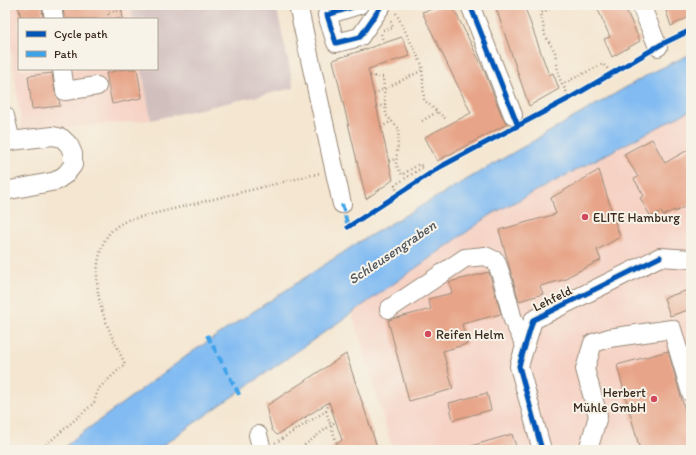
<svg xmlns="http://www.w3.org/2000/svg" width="696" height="455" font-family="Itim,sans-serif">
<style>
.built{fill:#f6d2c4}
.industrial{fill:#d1bfbe}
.water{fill:#81bbf2;stroke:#5e7288}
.building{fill:#e7a488}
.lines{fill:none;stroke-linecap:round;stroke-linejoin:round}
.minor-casing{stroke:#988877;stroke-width:20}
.path{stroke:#988877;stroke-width:2.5;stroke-dasharray:1 3;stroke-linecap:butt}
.minor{stroke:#fff;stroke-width:18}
.quiet{stroke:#3fa3ea;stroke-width:4;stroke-dasharray:8 4;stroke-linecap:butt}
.cycleway-casing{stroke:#f7f3e8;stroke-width:8}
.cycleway{stroke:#0057b8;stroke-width:5}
.poi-dot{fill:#d1495b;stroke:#f7f3e8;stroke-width:1.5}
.labels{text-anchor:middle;stroke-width:4;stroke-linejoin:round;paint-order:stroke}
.poi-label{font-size:13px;fill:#3b2a1e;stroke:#f7f3e8;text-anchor:start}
.street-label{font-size:13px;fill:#3b2a1e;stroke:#f7f3e8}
.water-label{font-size:14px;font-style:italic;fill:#50565e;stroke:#f7f3e8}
</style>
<rect width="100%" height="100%" fill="#f7f3e8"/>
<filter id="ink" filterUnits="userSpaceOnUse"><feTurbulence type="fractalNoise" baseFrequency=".025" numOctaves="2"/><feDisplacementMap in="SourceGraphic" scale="8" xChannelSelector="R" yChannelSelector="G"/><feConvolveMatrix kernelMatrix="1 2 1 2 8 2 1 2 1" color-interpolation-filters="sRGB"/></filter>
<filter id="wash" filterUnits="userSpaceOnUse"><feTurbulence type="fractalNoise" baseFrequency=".012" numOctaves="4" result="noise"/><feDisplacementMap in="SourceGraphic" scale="16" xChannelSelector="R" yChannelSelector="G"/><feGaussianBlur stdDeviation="0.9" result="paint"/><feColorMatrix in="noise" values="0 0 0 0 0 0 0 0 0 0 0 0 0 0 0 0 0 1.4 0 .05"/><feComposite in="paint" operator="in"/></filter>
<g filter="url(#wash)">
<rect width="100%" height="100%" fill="#f4e6d0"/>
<path class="built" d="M5,5H130L133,19H19V69H142L151,120L22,131Z
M691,110V450H393L352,313L492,214Z"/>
<path class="industrial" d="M130,5H276L294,88L151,120L142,69H157V19H133Z"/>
<path class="water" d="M691,54V110L492,214L396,282L156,450H62L74,439L192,352L359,242L649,74Z"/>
<g id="blocks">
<path class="building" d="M18,5H42L43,19H21Z
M63,5H121L123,19H64Z
M446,5H452L483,68L503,119L507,124L437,161L425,137L471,113L422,12Z
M495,5H524L549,75L553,73L559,89L529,106Z
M596,5H624L640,41L612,57L604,39L610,37Z
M664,5H691V16L671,26Z
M402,37L410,56L368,69L393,180L366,199L333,60Z
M125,69H137L142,98L112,104L106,73Z
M52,73L55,92L59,99L60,106L32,109L28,76Z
M652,139L665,163L691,148V203L675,212L674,210L663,216L661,211L651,217L640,198L644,196L634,179L638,177L624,154Z
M599,170L620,237L597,250L601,260L567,277V279L540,286L543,294L519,301L499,230L556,214L551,198Z
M489,272L501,314L462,324L467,344L443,351L453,389L409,401L388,320L431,309L428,299L452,293L449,282Z
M691,289V309L670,316L664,298Z
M668,351L691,432V450H640L617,365Z
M346,354L378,450H329L342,440L329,402L277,435L272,430L266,406Z
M487,393L491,410L453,420L449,403Z
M512,434L517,450H468V447Z"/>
</g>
</g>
<g filter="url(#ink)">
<use href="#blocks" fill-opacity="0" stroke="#988877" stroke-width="1"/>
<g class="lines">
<g class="minor-casing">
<path id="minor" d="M52,5L54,19
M298,5L342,204
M359,5L327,15L336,43L360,37L382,5
M470,5L513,115
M641,5L658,47
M62,69L65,91L97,86
M5,116L11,141
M5,143L11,141L53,136L62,138L69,145L73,154V165L66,174L56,181L5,191
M389,309L465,258L485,256L496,261L502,278L513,320L525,345
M258,435L262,450
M542,450L519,366L533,320L660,257L691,259
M588,450L598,416L585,369L593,343L609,338L672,329L691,393"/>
</g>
<path class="path" d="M557,5L541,13L545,35L555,52L559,77L562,84L603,64L612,73
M396,13L422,65L424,100L447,120
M109,19L108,12L127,9L126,5
M383,30L393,28L391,21
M381,34L384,43
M672,40L691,30
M370,76L383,77L386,115L399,129L396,164L402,175L419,164L423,167L395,185L398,195
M562,84L570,98
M374,94L423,70
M377,107L385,105
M422,121L437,112
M527,121L570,98L645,54
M381,127L392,121
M389,161L396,159
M348,227L440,167L510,130
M326,411L337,444
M305,417L307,422
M291,426L294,431
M275,443L326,411L329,402
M40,450L94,403L98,389L125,364C109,330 93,302 98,263C102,241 107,230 128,220L320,173
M298,450L335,422"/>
<use href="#minor" class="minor"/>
<path class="quiet" d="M342,204L348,227
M207,335L241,398"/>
<g class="cycleway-casing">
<path id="cycleway" d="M359,5L327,15L336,43L360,37L382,5
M470,5L518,126
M348,227L440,167L570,98L662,44L691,30
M542,450L519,366L533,320L660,257"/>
</g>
<use href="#cycleway" class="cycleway"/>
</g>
</g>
<g class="poi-dot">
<circle cx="585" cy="217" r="4"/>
<circle cx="428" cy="334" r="4"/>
<circle cx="654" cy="399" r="4"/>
</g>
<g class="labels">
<g class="poi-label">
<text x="593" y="222">ELITE Hamburg</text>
<text x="436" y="339">Reifen Helm</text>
<text x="646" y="397" text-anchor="end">Herbert<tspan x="646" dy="15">Mühle GmbH</tspan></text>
</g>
<g class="street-label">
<text transform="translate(552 298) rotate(-26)" y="5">Lehfeld</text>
</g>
<g class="water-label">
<text transform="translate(392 252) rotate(-34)" y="5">Schleusengraben</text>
</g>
</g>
<rect width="696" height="455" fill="none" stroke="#f7f3e8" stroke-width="20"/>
<rect x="18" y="18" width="140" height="52" fill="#f7f3e8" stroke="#aca397"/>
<rect x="26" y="31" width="20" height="6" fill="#0057b8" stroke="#aca397"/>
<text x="54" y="38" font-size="12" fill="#3b2a1e">Cycle path</text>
<rect x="26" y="51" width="20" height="6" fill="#3fa3ea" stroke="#aca397"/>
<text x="54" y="58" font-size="12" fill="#3b2a1e">Path</text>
</svg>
